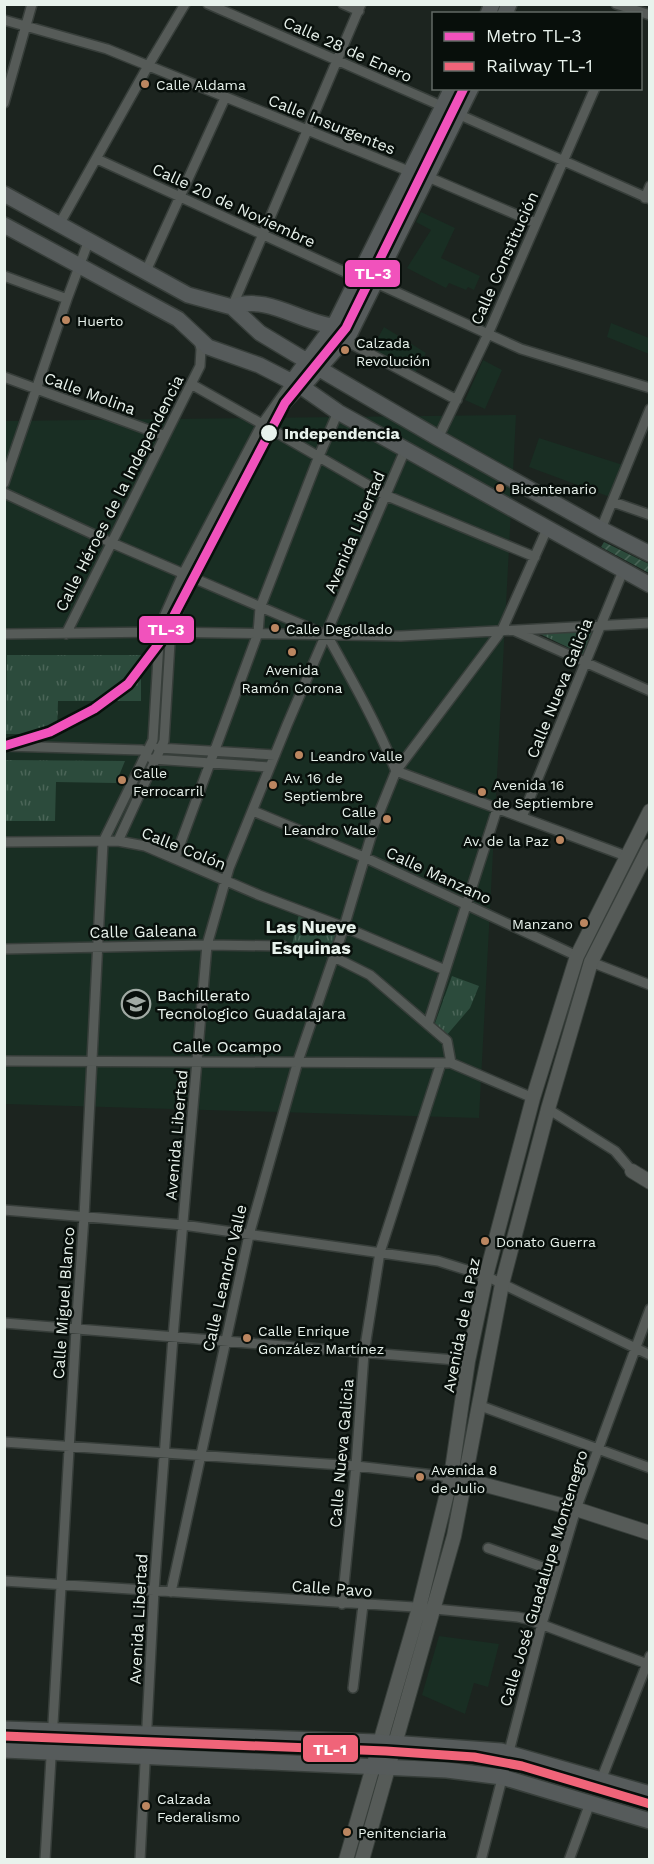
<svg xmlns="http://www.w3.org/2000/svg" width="654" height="1864" font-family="'Work Sans',sans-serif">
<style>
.built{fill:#192e23}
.park{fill:url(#park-tufts)}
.garden{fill:url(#garden-furrows)}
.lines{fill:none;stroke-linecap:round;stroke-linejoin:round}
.street-casing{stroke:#373e3a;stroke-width:12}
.secondary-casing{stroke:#373e3a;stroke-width:16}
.primary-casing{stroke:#373e3a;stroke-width:18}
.street{stroke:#565b58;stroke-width:9}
.secondary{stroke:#565b58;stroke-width:14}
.primary{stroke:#565b5b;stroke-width:15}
.rail-1-casing{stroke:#080f0b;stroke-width:14}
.rail-1{stroke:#f06479;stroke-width:9}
.metro-1-casing{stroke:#080f0b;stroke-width:14}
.metro-1{stroke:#f152bc;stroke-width:9}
.bus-dot{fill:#bb8660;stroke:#080f0b;stroke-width:2}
.stop-dot{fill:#e8f2ec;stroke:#080f0b;stroke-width:2}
.labels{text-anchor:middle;stroke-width:5;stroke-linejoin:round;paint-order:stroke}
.bus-label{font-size:14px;fill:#e8f2ec;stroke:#080f0b;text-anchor:start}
.street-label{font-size:16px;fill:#e8f2ec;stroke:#080f0b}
.stop-label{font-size:16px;font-weight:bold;fill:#e8f2ec;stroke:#080f0b;text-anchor:start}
.poi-label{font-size:16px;fill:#e8f2ec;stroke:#080f0b;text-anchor:start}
.neighbourhood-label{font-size:18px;font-weight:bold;fill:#e8f2ec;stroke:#080f0b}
.line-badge{stroke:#080f0b;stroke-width:2}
.badge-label{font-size:16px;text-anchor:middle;font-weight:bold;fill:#fff}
</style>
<defs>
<pattern id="park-tufts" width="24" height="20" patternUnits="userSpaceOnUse" patternTransform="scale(1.5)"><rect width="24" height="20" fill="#2c4b3c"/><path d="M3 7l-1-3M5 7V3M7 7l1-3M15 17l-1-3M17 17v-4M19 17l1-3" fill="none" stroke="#4b6558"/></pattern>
<pattern id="garden-furrows" width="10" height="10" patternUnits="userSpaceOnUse" patternTransform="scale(1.5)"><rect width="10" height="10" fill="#2c4b3c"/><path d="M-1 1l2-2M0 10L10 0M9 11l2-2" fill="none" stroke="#4b6558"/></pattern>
</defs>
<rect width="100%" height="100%" fill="#1c241f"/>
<path class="built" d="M421,212L455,228L441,258L480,276L474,290L468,287L466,290L449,283L446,288L407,268L431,230L416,222Z
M611,323L649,338V354L607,337Z
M384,327L426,353L414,375L370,352Z
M483,360L502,370L485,409L465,400Z
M516,415L479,1118L5,1104V421Z
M539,438L623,465L610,497L529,467Z
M439,1636L499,1644L488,1687L474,1683L465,1714L422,1695Z"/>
<path class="park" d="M595,629L584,655L540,634V631Z
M7,655H141V701H58L57,734H6Z
M6,760L125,761L116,783L56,782L55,821H5Z
M299,914L338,929L329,958L305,950L291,949Z
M452,976L479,986L470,1008L446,1036L434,1026Z"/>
<path class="garden" d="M604,542L649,564V573L601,547Z
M53,1733L143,1738L142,1748L53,1744Z
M150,1738L364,1747L361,1757L149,1748Z
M394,1754L500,1758L498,1767L466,1762L392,1759Z
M509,1760L582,1780L579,1789L507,1769Z"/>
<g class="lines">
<g class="street-casing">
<path id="street" d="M208,4L444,107
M343,4L359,11
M616,4L650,15
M4,20L107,49L411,172
M4,103L32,4
M460,115L650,199
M97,159L358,278
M428,177L536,223
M645,198L650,186
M60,223L148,66L185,4
M146,271L225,98
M4,276L67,299
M374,282L521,349L650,388
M232,307L361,4
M344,340L457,400
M4,377L165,436
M191,384L262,424
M269,428L385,495L535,557
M438,438L488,334L595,88
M4,483L67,299L89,240
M4,493L112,543L319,632
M613,502L650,515
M601,529L650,409
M515,631L650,691
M4,634L159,632L401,636L650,623
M66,634L200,366L201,349L199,341
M327,635C352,680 377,724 396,771
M4,746L142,750
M158,748L275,755
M152,759L270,767
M396,771L626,856
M253,811L366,858L577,956
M522,817L623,571
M118,841L164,741L171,626L193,578L269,428L287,403L302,387
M4,842L118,841L145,846L259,895L344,927L445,970
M175,858L258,633L260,608L319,456L338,412
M4,949L207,945L283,946
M334,957L370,975L447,1041L451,1063L533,1098
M591,962L650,985
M428,1024L497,809
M4,1061L451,1063
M548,1109L615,1151L632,1171
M4,1210L183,1225L438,1261L486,1276L650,1355
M4,1323L468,1361
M478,1405L650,1468
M4,1442L356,1466L451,1477
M488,1548L557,1572
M4,1581L414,1607L518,1617L527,1619L650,1665
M171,1592L249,1235L298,1061L344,927L375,823L396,771L502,630L547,529
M342,1604L356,1466L364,1353L380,1252L441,1063
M353,1688L363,1605
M601,1780L650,1656
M45,1860L76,1330L84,1217L103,842L153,740L160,626L183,574L262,424L292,382
M140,1860L154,1591L173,1337L207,945L229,868L287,725L405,450
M481,1860L542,1624L576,1509L650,1309
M569,1860L590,1803"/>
</g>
<g class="secondary-casing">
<path id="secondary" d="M632,1171L650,1182
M459,1478L576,1509L650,1533
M346,1860L419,1608L451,1477L468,1361L486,1276L533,1098L577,956L650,811
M362,1860L454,1536L502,1284L548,1109L591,962L650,846"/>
</g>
<g class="primary-casing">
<path id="primary" d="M488,14L492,4
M505,14L509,4
M4,194L188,295L232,307L260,333L330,375L438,438L601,529L650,554
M4,225L178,319L208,347L259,365L302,387L338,412L650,585
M232,307C267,294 299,322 333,326
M292,382L336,322L452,88
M302,387L350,333L471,88
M4,1729L377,1742L501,1751L650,1794
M4,1750L447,1770L502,1777L650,1821
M377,1757L392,1750L405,1751"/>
</g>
<use href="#street" class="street"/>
<use href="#secondary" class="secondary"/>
<use href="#primary" class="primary"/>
<g class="rail-1-casing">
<path id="rail-1" d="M4,1736L386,1751L474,1757L522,1766L650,1804"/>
</g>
<use href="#rail-1" class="rail-1"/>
<g class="metro-1-casing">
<path id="metro-1" d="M4,746L50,732L94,709L128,684L160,642L285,403L346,328L464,88"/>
</g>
<use href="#metro-1" class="metro-1"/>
</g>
<defs>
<g id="university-ring" transform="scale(1.5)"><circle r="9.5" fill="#080f0b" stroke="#a1aaa4" stroke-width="1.5"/><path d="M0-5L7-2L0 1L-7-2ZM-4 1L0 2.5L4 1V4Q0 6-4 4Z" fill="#a1aaa4"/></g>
</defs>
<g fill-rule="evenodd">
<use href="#university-ring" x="136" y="1004"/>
</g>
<g class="bus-dot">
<circle cx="145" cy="84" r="5"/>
<circle cx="66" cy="320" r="5"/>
<circle cx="345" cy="350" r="5"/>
<circle cx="500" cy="488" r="5"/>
<circle cx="275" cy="628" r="5"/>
<circle cx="292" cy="652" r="5"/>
<circle cx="299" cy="755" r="5"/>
<circle cx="122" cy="780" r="5"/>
<circle cx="273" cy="785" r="5"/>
<circle cx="482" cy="792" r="5"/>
<circle cx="387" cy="819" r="5"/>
<circle cx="560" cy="840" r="5"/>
<circle cx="584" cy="923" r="5"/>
<circle cx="485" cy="1241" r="5"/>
<circle cx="247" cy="1338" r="5"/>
<circle cx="420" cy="1477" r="5"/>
<circle cx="146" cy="1806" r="5"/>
<circle cx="347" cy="1832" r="5"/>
</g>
<circle class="stop-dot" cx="269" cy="433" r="9"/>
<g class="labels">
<g class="bus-label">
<text x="156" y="90">Calle Aldama</text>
<text x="77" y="326">Huerto</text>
<text x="356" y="348">Calzada<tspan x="356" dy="18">Revolución</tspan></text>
<text x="511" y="494">Bicentenario</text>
<text x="286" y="634">Calle Degollado</text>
<text x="292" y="675" text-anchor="middle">Avenida<tspan x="292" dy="18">Ramón Corona</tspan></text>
<text x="310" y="761">Leandro Valle</text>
<text x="133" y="778">Calle<tspan x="133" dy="18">Ferrocarril</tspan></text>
<text x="284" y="783">Av. 16 de<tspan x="284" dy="18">Septiembre</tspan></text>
<text x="493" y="790">Avenida 16<tspan x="493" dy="18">de Septiembre</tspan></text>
<text x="376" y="817" text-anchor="end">Calle<tspan x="376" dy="18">Leandro Valle</tspan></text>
<text x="549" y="846" text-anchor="end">Av. de la Paz</text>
<text x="573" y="929" text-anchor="end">Manzano</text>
<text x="496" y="1247">Donato Guerra</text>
<text x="258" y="1336">Calle Enrique<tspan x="258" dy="18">González Martínez</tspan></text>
<text x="431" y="1475">Avenida 8<tspan x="431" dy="18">de Julio</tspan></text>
<text x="157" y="1804">Calzada<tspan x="157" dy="18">Federalismo</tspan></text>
<text x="358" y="1838">Penitenciaria</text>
</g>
<g class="street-label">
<text transform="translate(348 49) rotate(24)" y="6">Calle 28 de Enero</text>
<text transform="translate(332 124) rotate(22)" y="6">Calle Insurgentes</text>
<text transform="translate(234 205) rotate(25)" y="6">Calle 20 de Noviembre</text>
<text transform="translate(504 258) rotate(-66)" y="6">Calle Constitución</text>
<text transform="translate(90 393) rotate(20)" y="6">Calle Molina</text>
<text transform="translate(119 493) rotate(-63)" y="6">Calle Héroes de la Independencia</text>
<text transform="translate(354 532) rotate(-67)" y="6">Avenida Libertad</text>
<text transform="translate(559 688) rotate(-68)" y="6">Calle Nueva Galicia</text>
<text transform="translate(184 848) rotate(22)" y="6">Calle Colón</text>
<text transform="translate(439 875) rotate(25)" y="6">Calle Manzano</text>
<text transform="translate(143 931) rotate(-1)" y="6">Calle Galeana</text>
<text x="227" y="1052">Calle Ocampo</text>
<text transform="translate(176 1135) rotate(-85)" y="6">Avenida Libertad</text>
<text transform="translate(224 1278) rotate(-77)" y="6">Calle Leandro Valle</text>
<text transform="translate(63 1303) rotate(-86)" y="6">Calle Miguel Blanco</text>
<text transform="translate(461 1325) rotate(-79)" y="6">Avenida de la Paz</text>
<text transform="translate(341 1453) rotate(-85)" y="6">Calle Nueva Galicia</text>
<text transform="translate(543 1578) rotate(-73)" y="6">Calle José Guadalupe Montenegro</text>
<text transform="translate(332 1588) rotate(4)" y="6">Calle Pavo</text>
<text transform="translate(138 1619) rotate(-87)" y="6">Avenida Libertad</text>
</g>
<g class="stop-label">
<text x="284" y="439">Independencia</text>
</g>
<g class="poi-label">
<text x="157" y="1001">Bachillerato<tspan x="157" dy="18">Tecnologico Guadalajara</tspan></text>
</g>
<g class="neighbourhood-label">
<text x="311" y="933">Las Nueve<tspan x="311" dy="21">Esquinas</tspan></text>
</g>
</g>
<g class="line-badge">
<rect x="344" y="259" width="57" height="29" rx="6" fill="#f152bc"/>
<rect x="138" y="615" width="57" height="29" rx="6" fill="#f152bc"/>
<rect x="302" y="1734" width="57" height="29" rx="6" fill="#f06479"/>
</g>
<g class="badge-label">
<text x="373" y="279">TL-3</text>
<text x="166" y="635">TL-3</text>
<text x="330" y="1755">TL-1</text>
</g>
<rect width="654" height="1864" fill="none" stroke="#e8f2ec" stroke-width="12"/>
<rect x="432" y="12" width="210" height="78" fill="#080f0b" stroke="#626a65" stroke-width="1.5"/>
<rect x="444" y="32" width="30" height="9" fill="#f152bc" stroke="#626a65" stroke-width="1.5"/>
<text x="486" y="42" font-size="18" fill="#e8f2ec">Metro TL-3</text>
<rect x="444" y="62" width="30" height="9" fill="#f06479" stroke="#626a65" stroke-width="1.5"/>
<text x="486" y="72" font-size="18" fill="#e8f2ec">Railway TL-1</text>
</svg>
